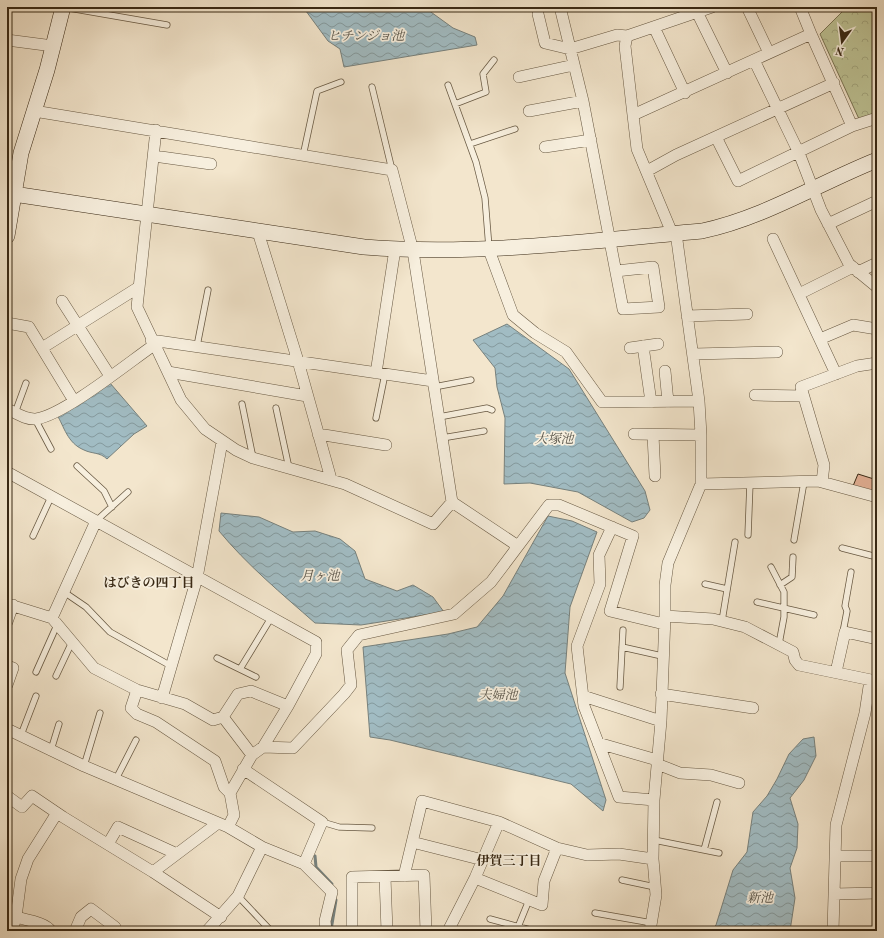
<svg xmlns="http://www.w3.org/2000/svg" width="884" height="938" font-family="'Old Standard TT','Noto Serif JP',serif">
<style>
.park{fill:url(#park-crowns);stroke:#7b7655}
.water{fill:url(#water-waves);stroke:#77817d}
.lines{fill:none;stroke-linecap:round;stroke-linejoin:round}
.stream{stroke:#77817d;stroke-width:3}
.building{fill:#e3b095;stroke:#382814}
.lane-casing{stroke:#675842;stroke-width:7}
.street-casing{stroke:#675842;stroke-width:12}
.secondary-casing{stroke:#382814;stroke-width:16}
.lane{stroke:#f7efde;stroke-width:5.5}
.street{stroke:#f7efde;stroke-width:11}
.secondary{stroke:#f7efde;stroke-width:15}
.labels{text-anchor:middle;stroke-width:3.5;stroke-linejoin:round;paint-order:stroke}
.water-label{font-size:13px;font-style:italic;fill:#585449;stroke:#f7efde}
.neighbourhood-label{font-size:13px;font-weight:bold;fill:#382814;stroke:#f7efde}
</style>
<defs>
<pattern id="park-crowns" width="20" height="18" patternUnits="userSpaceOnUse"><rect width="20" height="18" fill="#bec496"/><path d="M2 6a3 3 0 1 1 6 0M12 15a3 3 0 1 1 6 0" fill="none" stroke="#a4a880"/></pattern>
<pattern id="water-waves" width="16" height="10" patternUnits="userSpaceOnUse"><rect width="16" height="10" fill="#a1bcc3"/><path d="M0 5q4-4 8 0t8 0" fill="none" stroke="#84999d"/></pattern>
</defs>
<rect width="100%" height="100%" fill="#f3e6cd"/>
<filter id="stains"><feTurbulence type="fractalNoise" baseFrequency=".005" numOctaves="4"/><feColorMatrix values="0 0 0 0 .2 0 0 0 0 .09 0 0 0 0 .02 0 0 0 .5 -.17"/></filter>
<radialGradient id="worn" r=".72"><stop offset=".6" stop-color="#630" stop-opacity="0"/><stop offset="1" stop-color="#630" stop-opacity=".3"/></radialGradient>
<path class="park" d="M847,7L877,8V113L859,119L820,34Z"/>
<path class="water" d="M303,7H424L453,28L475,37L477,45L344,67L340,49L328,41Z
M507,324L569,369L645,491L650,510L644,518L632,522L578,492L530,483L504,484L505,418L497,387L495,368L473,340Z
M110,383L147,426L134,434L107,459C100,452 92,454 84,450C67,443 64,426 57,415Z
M221,513L259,517L293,532L315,531L340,539L355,551L365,579L397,591L413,585L433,597L444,612L361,625L315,623C282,594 247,565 219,531Z
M548,516L572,521L597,532L570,607L565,673L606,800L603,811L571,784L390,740L370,737L363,647L448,634L477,627L503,596Z
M814,737L816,756L804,780L790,798L798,824L797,848L790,868L795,898L790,931H711L716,925L733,870L747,852L753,812L767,796L777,779L789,754L803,739Z"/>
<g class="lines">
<path class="stream" d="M315,856L316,867L332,884
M331,930L336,900"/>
</g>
<path class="building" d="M858,474L877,480V492L853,486Z"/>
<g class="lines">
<g class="lane-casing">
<path id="lane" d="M63,7L167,25
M448,85L476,162L485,198L489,248
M372,87L392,170
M455,104L486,92L483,74L494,60
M470,144L515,129
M303,156L317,91L341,82
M197,346L208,290
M434,387L471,380
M242,404L253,458
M276,408L289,468
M15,413L26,383
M439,417L487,408L492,410
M376,418L385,374
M35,419L51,449
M442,438L484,431
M77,466L104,491L112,507
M96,521L128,492
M748,535L750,483
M33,536L51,497
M794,540L804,482
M842,548L877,557
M771,567L784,592V617L779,644
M705,584L727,589
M780,585L792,577L793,557
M64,592L86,607L110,632L171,666
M757,602L814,615
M722,621L735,542
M845,632H843L847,611L845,606L851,572
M622,647L662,656
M217,658L256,677
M240,669L271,618
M36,672L57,625
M56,676L72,642
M620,687L623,630
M21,735L36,696
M51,750L59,724
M84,766L100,713
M116,779L136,740
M322,822L339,827L372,828
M654,840L719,853
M704,850L717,802
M622,880L655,887
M238,896L271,931
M595,913L652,923
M490,919L534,931
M518,927L529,900"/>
</g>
<g class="street-casing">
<path id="street" d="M560,7L583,101L623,309L659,307L653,267L616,271
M747,7L769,53
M800,7L811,34
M697,12L727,73
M538,14L545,43L570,49L617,35L627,36
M654,27L685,93
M7,40L53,46
M754,60L799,153L821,210L849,264L877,287
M519,77L574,65
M34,111L392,170L413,251L452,502L518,546
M529,111L583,101
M633,115L625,46L627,36L712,7
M156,130L137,307L181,400L205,429L236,450L253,458L345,484L433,524L452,502
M716,137L738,181L852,126L877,118
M545,147L591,140
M154,156L211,164
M647,171L676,155L834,83
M828,224L877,201
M258,232L298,361L331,479
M672,233L637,149L633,115L811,34L852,126
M773,239L836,374
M489,250L513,315L535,333L566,352L602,402L699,401
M858,272L877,263
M799,294L853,267
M62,301L110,376
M687,316L747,314
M7,323L29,327L74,401
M820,339L853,325L877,329
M151,340L433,381
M643,346L651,402
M42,348L139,287
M630,348L658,344
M694,354L777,352
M665,371L668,402
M168,372L307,396
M376,373L395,249
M755,395L803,396
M7,409C16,413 26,420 36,419C64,415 128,363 154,345
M318,434L386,445
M634,434L701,435
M653,435L655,476
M7,472L316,642V654L288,706L263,747L252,755
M822,482L824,465L801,387L857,366L877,363
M701,484L818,481L877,497
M612,527L599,555L600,584L577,646L584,706L619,797L654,800
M7,604L52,618L94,668L137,690L185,704L213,720L223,717L238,694L251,691L288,706
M665,616L713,619L745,627L793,652L795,660L799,665L876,681
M52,618L96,521
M7,622L13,605
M7,666L13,668L7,685
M836,672L845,632L877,639
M137,690L131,708L137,714L156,722L215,761L224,787L230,793
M661,694L753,708
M583,696L661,721
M162,698L197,578L222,442
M223,717L252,755L230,793L234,815L228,827
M7,729L84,766L228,827L262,847
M598,743L657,760
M263,747L293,748L344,694L351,685L347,650L359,635L454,614L491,582L549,505H559L633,536L610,611L664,624
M657,764L680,773L711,775L739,783
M243,769L322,822L304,864
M7,796L22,807L32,796L63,817L153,872
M218,823L153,872L221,917
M412,842L483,860
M108,844L118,827L177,854
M835,856H877
M404,876L422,801L499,822
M385,877L387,931
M475,878L542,905L544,881L557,848
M834,894L877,893
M7,915L16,917L12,931
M51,931C45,922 26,920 16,917L21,879L28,859L57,813
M75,931L81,917L91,909L115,927L113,931
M207,931L238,896L262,847L304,864L332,892L325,921L326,931
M352,931V877L424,875L426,931
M448,931L475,878L499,822L557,848L587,855L619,854L653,859L654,800L661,721L665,616V585L668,563L701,484V435L699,401L676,233
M650,931L656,895L653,859
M833,931L836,825L865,713L870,680"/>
</g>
<g class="secondary-casing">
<path id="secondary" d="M7,193L364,247C477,256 589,241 702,231C764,218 819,183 877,160
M7,236L21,153L47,70L63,7"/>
</g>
<use href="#lane" class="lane"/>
<use href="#street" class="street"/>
<use href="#secondary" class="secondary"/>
</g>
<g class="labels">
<g class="water-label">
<text x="366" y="40">ヒチンジョ池</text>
<text x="554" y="443">大塚池</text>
<text x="320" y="580">月ヶ池</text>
<text x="498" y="699">夫婦池</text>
<text x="760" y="902">新池</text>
</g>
<g class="neighbourhood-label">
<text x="149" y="587">はびきの四丁目</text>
<text x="509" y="865">伊賀三丁目</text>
</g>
</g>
<rect width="884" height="938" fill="none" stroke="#f3e6cd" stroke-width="24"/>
<rect x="8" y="8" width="868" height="922" fill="none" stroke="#382814" stroke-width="2"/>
<rect x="12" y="12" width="860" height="914" fill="none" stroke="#382814"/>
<g transform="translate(842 42) rotate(194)" stroke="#f7efde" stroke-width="3" paint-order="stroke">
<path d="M0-3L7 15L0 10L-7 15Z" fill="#382814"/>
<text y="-6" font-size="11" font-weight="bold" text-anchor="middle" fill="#382814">N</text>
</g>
<rect width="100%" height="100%" filter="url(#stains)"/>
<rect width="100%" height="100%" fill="url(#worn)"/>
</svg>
